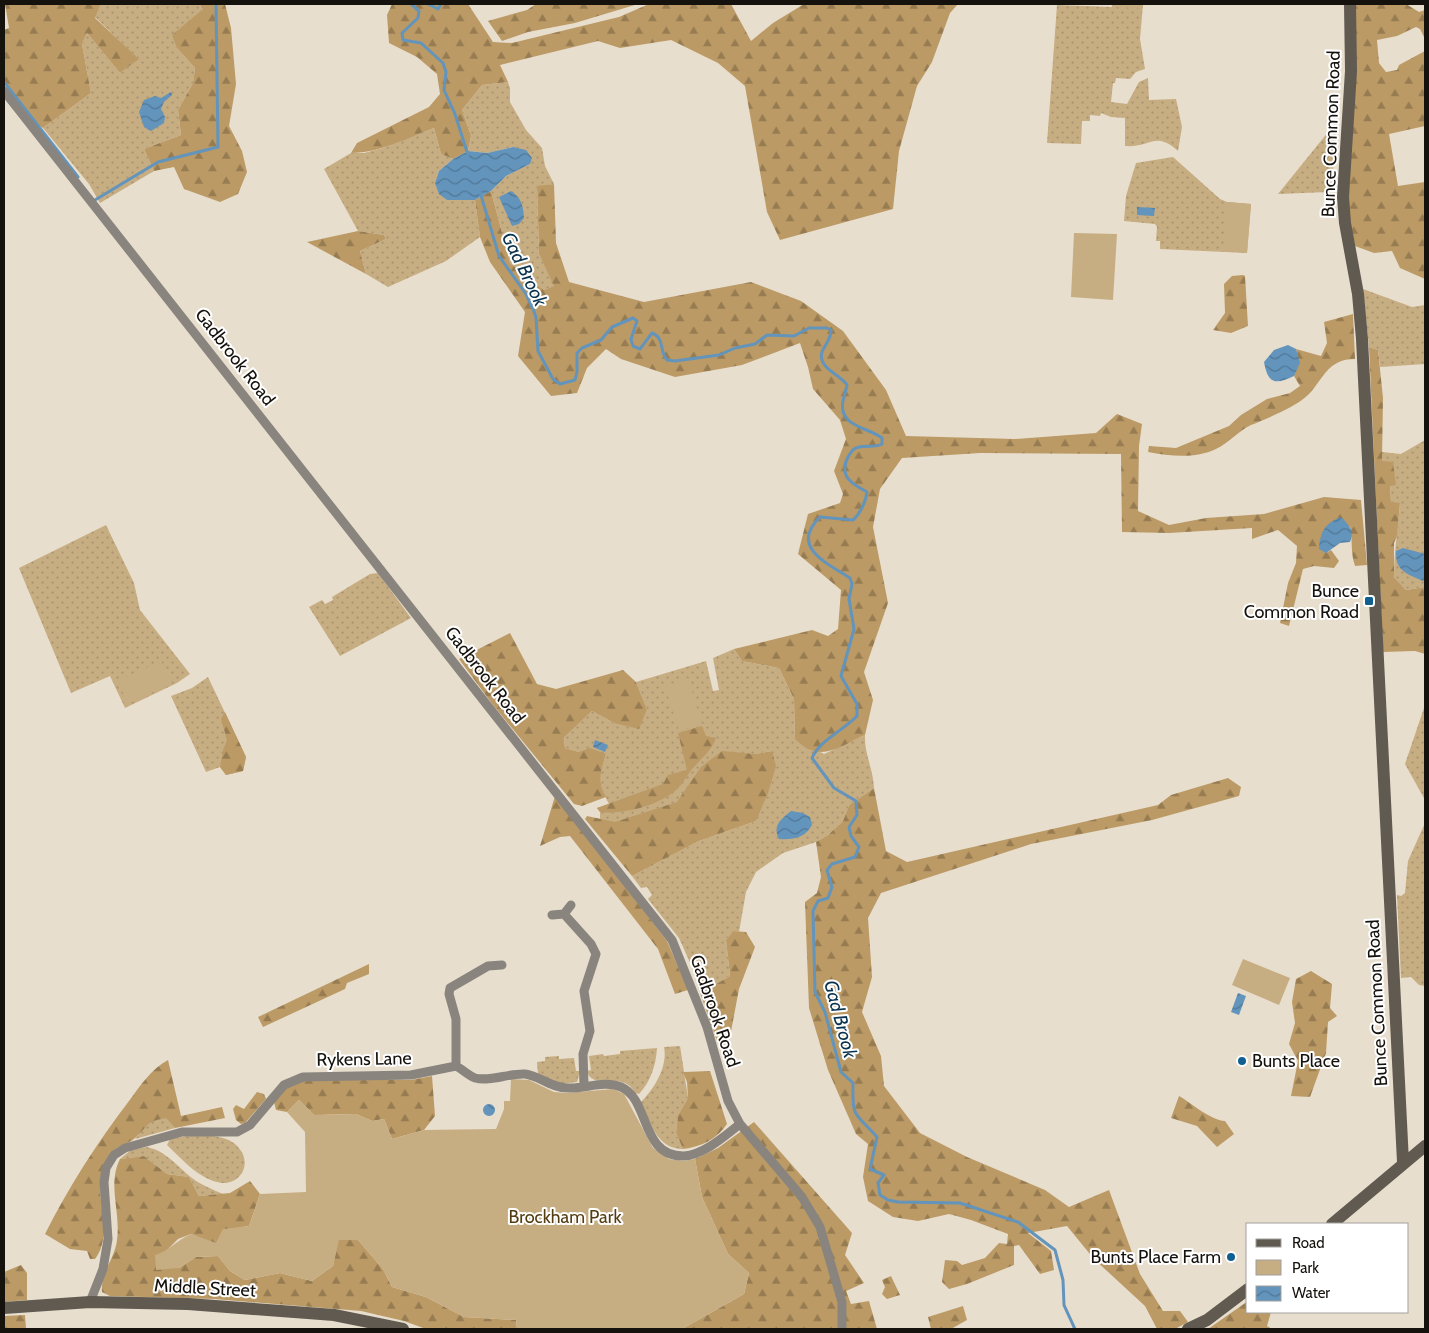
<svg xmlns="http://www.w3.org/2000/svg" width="1429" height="1333" font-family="Cabin,sans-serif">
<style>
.grass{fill:url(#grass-dots)}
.forest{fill:url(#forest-firs)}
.park{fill:#c7ad82}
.water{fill:url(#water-waves)}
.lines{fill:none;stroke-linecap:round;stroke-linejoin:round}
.stream{stroke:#6294bc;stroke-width:3}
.street{stroke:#89857e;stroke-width:9}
.secondary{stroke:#605a50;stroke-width:12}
.poi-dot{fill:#0f5f91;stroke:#fff;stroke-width:2}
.labels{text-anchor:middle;stroke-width:4;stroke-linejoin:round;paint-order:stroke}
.street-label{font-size:18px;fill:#15110c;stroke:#fff}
.poi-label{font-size:18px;fill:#15110c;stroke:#fff;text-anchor:end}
.park-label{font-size:18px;fill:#543d12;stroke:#fff}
.water-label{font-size:19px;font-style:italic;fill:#0a334e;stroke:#fff}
</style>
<defs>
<pattern id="grass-dots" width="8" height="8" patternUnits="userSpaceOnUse" patternTransform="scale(1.25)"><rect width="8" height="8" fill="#c7ad82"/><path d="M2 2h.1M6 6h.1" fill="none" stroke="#aa946f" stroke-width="1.8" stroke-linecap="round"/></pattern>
<pattern id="forest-firs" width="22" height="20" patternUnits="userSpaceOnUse" patternTransform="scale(1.25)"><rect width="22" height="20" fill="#bb9a65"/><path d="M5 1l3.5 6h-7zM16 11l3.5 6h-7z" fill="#977c52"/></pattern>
<pattern id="water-waves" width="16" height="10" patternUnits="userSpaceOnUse" patternTransform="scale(1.25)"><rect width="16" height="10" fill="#6294bc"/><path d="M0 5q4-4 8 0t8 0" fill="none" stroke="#507797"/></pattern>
</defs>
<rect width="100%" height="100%" fill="#e8dece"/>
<path class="grass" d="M101,4H200L203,9L177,48L195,68L193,83L178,110L181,135L144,149L154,171L100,203L89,184L43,128L91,93L82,44L87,33L120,73L138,59L95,17Z
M1112,4H1143L1140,39L1145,69L1136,72L1130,79L1116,78L1115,83H1113L1111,102L1127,104L1139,82L1148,78L1149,100L1176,99L1182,127L1178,151C1155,130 1151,148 1125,146V118L1111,117L1101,113L1100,116L1090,115V121H1082L1081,144L1047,143L1057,5L1112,7Z
M508,82L510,88V102L526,130L542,148L545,166L554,184L537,187L539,254L555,286L544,290L510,263L491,191L506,176L530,164L513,147L487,153L468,151L471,136L462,110L482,85Z
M1337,121L1334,166L1329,176L1328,192L1278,194Z
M434,128L441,154L453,159L439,171L435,183L447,200H475L480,237L446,261L388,287L366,274L360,251L386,239L384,235L358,231L324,169L351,153H364L383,148Z
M1173,157L1220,199L1227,202L1251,204L1247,253L1160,249V241H1156L1157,227L1155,224L1124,221L1126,196L1136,163Z
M1363,289L1412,307L1425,305V364L1380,367L1378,350L1369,347Z
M1425,440V587L1406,590L1394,577C1394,551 1398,529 1400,503H1391L1390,485L1396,484L1382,461V452L1401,454Z
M106,525L134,583L140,610L190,674L177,683L125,708L110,676L71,693L19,568Z
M378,573L411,618L340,656L309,607L322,600L325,604L333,600L332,597L370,574Z
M734,649L742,661L779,668L794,699L795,739L824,754L865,735C864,753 873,768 874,788L849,805L843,821L828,835L816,842L783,853L756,872L746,892L739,932L733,931L726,940L730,976L700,993L692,967L679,938L648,899L652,895L647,887L641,888L632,876L699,841L756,821L772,751L755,754L731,753L678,802L615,823L600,820V812L597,808L609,804C597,782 599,777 606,754L579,752L565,748L564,736L592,711L614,723L647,709L636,682L706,661L713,691L719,690L713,658Z
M208,677L246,757L243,771L226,775L220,767L206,772L171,696L192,688Z
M1425,705V800L1405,764Z
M1425,823V986L1419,985L1411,977L1401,978L1397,895L1401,896L1405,893L1408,861Z
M680,1046L688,1098L678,1115L676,1133L683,1149C657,1149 651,1123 640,1103C654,1089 668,1067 664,1047Z
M657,1048C656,1065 651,1081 639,1094L635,1093C623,1069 592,1092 587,1071L591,1070L589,1056L603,1054L604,1056L620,1054V1051Z
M559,1056V1059L574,1058L576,1071H580L577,1082L559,1084L538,1074L537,1062L545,1061V1057Z
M166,1117L175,1128L135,1139L150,1121Z
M198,1134C211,1136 229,1136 238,1147C254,1164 239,1188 217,1182C197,1177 182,1159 167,1145L170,1139Z
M147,1147C166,1151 177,1166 192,1178C201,1185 212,1189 223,1194L199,1196L189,1177L167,1174L144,1156L120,1159L131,1150Z"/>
<path class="forest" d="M5,4H101L95,18L139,59L120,73L87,33L82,44L91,93L43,128L33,122L4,83V30L9,28Z
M200,4H225L231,28L236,84L229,126L242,151L247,172L238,194L220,202L184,189L174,167L154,171L144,149L181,135L178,110L193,83L195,68L177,48L172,35L203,9Z
M392,4H468L493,42L512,43L619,17L649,4H731L751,41L773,23L804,4H958L950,13L932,62L917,86L899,151L893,209L780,240L767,212L745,86L718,63L671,40L620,48L598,41L500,65L508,82L482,85L462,110L471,136L468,151L453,159L441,154L434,128C407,138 380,153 351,153L357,143L429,107L440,94L437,74L417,57L389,43L387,15Z
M536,4H638L575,23L528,32L502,41L488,21L527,10Z
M1356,4H1406L1419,12L1425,10V39L1420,29L1416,27L1397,36L1377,40L1379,63L1386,72L1397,70L1399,65L1425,51V126L1389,134L1398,186L1425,182V279L1400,268L1392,251L1374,253L1355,246L1348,214Z
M554,184L556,243L569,282L644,302L751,282L801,301L843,331L886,390L906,436L1015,439L1096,433L1117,414L1142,424L1139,446L1138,511L1169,525L1206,518L1264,514L1324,497L1361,500L1367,565L1355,566C1350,551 1353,540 1350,526L1326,553L1331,550L1339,561L1334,568L1314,566L1303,569L1289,626L1280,623L1288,583L1296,563L1297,546L1278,530L1252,539V528L1169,533L1122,532L1121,454L980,453L902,458L880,489L873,527L888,603L864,672L873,700L865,735C838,747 820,764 795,739L794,699L779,668L742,661L734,649L812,630L828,636L838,629L841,590L798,554L808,514L840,503L843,494L834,471L846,439L840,420L813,389L808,367L800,343L742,365L675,377L621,359L606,349L587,368L577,393L551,396L518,356L525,312L490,262L480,237L475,200L491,191L510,263L544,290L554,286L539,254L537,186Z
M358,231L384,235L386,239L360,251L366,274L307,242Z
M1243,275L1245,276L1248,326L1231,333L1213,330L1225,313L1224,284L1232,276Z
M1353,314L1355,359C1328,359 1324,378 1309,394C1296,407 1268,418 1251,425C1238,431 1229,443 1216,449C1195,459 1170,456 1148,452L1149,446L1176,448L1229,426L1241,415L1267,399L1290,393L1300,386L1294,376L1299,363L1296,349L1321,356L1327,343L1324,322Z
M1369,347L1378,350L1383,398L1382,461L1393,462L1396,485L1390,486L1391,502L1400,503L1397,536L1394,543V577L1406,590L1425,587V654L1415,651L1383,652Z
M510,633L537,684L556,689L623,670L636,682L647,709L639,729L614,723L592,711L564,737L565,748L579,752L590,748L606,754C601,771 597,781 606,797L582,806L574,804L493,705L459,659Z
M225,712L246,757L243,771L226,775L220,767L223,750L227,740L221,719Z
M702,726L706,736L716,738C711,751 702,758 693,768C687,775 683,784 676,790C660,805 622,815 600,812L597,808L663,784L668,775L687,770L678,733Z
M722,751L755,754L772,751L776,766L768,793L756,821L699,841L632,876L585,819L587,816L615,822L677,802L701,767Z
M1228,778L1241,787L1239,796L1152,820L1031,844L881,893L868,918L872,977L862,1012L881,1056L884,1086L920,1133L967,1157L1045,1190L1069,1207L1109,1190L1140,1274L1163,1311H1180L1188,1322L1175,1329H1157L1145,1306L1094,1259L1067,1226L1028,1233L1051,1251L1054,1270L1040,1274L1019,1245L1014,1246V1265L967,1284L949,1289L942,1282L945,1260L957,1261L962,1265L985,1258L999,1243L1007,1244L1008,1234L971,1220L949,1214L918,1221L893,1217L868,1201L863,1177L868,1144L856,1134L828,1070L809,1008L805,902L817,893L821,877L816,842L828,835L843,821L849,805L874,788L886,851L907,862L1158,805L1171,795Z
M555,796L667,941L688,990L675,994L658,949L570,836L560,837L540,846Z
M733,931L746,932L755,947L739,989L729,1042L719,1047L700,993L730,976L726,940Z
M369,964V974L347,983L345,989L263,1027L258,1017Z
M1311,971L1332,984L1330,1008L1337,1016L1328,1022L1326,1053L1310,1097L1291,1096L1298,1061L1289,1044L1295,1023L1292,1002L1296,979Z
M168,1060L181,1116L222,1107L225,1118L175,1128L166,1118C144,1122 150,1125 135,1138C129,1144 118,1145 112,1152C84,1184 118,1230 95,1259H90L87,1251L70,1249L45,1234C69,1186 97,1143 129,1101C141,1085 151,1069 168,1060Z
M710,1071L727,1124C717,1139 701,1147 683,1149L676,1133L678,1115L688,1098L687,1082L683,1072Z
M432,1076L435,1116L424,1130L392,1139L384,1119L372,1121L356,1114L314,1115L299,1100L287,1112L276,1110L274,1102L287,1087L309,1078L411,1080Z
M257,1092L264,1094L266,1099L245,1123L241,1124L236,1120L233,1109L236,1105L244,1109Z
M1179,1096C1193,1104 1210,1120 1225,1121L1234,1134L1217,1147L1197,1126L1171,1118Z
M754,1122L852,1233L845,1255L864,1283L846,1291L851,1304L869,1301L877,1329H682L744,1294L749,1273L728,1254L702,1197L695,1159L718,1148Z
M144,1156L167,1174L189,1177L199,1196L230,1193L250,1181L260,1194L249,1226L223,1230L216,1244L191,1234L178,1239L165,1252L179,1268L196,1257L218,1256L230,1271L245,1280L280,1273L312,1281L333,1266L338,1240H358L383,1269L392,1287L426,1297L464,1317L516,1320L517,1329H426L404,1321L361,1311L214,1299L110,1296L102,1292C100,1274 115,1258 117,1240C121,1212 107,1185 120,1159Z
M21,1265L27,1273V1300L4,1302V1272Z
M891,1276L900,1295L887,1299L882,1294L885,1287L882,1280Z
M1248,1301V1312H1271L1267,1326L1272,1329H1208Z
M963,1306L967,1320L951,1329H931L928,1317Z
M25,1315L26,1329H4V1316Z"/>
<path class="park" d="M1112,4H1143V8L1112,7Z
M1227,202L1251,204L1247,253L1223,251Z
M1074,233L1117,234L1113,300L1071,297Z
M161,661L172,683L128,704L118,681Z
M688,678L702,724L679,731L665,686Z
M1243,959L1290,978L1279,1005L1232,985Z
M511,1079L529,1080L554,1092L567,1093L613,1089L624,1094L653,1148L669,1159L683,1161L695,1159L702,1197L728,1254L749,1273L744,1294L682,1329H517L516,1320L464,1317L426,1297L392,1287L383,1269L358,1240H339L333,1266L312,1281L280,1273L245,1280L230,1271L218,1256L196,1257L179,1268L156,1270L155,1255C169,1251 177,1240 191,1234L216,1243L223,1229L249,1226L260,1194L306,1192L305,1132L287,1112L299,1100L314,1115L356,1114L372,1121L384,1119L392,1139L424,1130L496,1129L504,1109V1101H510Z"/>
<path class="water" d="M171,92L172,95L164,102L161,109L165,117L164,123L151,131L144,127L139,112L144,100L155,96L161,98Z
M513,147L526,150L532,158L530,164L506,176L491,191L475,200H447L439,194L435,183L439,171L453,159L468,151L487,153Z
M511,191C522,198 523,206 524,218L519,224L512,226L499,197Z
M1137,207L1155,208L1154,216L1137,215Z
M1288,345L1296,349L1300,363L1294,376C1275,385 1268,384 1264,362L1274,350Z
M1341,517C1349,525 1355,531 1350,542L1340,543L1326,553L1319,549C1320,532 1325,523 1341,517Z
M1403,548L1425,554V580L1423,581C1407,574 1395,571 1396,551Z
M595,740L608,745L605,752L593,747Z
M791,811L803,813L810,817L812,825C805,838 793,840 779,839C772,826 781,819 791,811Z
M1238,993L1246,996L1239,1015L1231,1012Z
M483 1110a6 6 0 1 1 12 0a6 6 0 1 1-12 0Z"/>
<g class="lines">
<path class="stream" d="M411,4L419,11L418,18L402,33L403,40L421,43L443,63L446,72L444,90L455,114L468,155
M428,4L438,9L441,4
M4,82L78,177
M480,192L499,256L526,294L533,309L536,317L538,351L553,379L560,384L575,380L577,372V353L582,348L601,340L612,327L633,318L637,321L631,339L633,346L640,349L652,333C665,338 659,351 667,360L675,361L719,355L735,348L755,344L767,335L794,336L809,328H827L831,330C831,340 825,344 822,352C817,368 840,374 847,385C846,391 844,396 843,401C838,427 868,427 882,438V444C875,448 867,445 859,447C853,448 851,452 848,457C838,476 852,484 867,492C866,501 860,514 853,520L820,517C789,547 827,563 850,578L852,584L849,599L854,629L841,676L857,704V716C844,730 820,740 812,758L834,788L856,801L857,815L849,827L851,836L859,847L855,857L832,864L827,870L832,887L828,898L818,901L813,911L815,992L825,1012L841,1072L853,1083C852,1120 855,1112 877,1137L870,1169L884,1175L878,1183L880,1195L888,1200L898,1202L960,1203L1018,1222L1055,1250L1063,1280L1064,1305L1075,1329
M95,200L158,162L218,147L216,4"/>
<path class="street" d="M4,91L672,940L707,1027L728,1101L740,1124L802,1197L820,1227L842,1302V1329
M564,914L591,944L596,954L584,991L590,1031L583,1054L584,1086
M552,915L564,914L571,905
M456,1066V1019L449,994L450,988L488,966L502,965
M90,1302L103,1269L108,1239L104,1182L106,1168L114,1155L125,1148L182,1132H237L250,1125L284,1085L303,1077L411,1075L456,1066C462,1069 469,1076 475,1078C490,1082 509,1073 525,1074C540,1076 551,1088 568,1088C585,1089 604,1080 621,1087C650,1099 640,1157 684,1156C704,1155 726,1135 740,1124"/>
<path class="secondary" d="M1350,4L1351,71L1343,197L1345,223L1358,294L1362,339L1403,1162
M1332,1224L1425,1146
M4,1308L90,1302L188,1304L334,1315L403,1329
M1188,1329L1207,1320L1248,1289"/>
</g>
<g class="poi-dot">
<rect x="1364" y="596" width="10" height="10" rx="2.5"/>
<circle cx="1242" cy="1061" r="5"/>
<circle cx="1231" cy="1257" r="5"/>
</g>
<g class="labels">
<g class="street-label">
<text transform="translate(1331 134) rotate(-88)" y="6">Bunce Common Road</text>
<text transform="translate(235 357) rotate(52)" y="6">Gadbrook Road</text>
<text transform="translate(485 675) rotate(52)" y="6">Gadbrook Road</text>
<text transform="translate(1377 1003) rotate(-93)" y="6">Bunce Common Road</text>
<text transform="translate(715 1011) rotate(71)" y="6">Gadbrook Road</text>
<text transform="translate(364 1059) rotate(-1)" y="6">Rykens Lane</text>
<text transform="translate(205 1288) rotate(3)" y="6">Middle Street</text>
</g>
<g class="poi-label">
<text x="1359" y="597">Bunce<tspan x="1359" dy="21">Common Road</tspan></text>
<text x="1252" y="1067" text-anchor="start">Bunts Place</text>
<text x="1221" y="1263">Bunts Place Farm</text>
</g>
<g class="park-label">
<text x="565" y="1223">Brockham Park</text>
</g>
<g class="water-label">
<text transform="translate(525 269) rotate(64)" y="7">Gad Brook</text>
<text transform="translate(841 1019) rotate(75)" y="7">Gad Brook</text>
</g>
</g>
<rect width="1429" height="1333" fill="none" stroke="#15110c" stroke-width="10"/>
<rect x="1246" y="1223" width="162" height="90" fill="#ffffff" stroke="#a1a09e"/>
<rect x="1256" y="1239" width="25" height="8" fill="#605a50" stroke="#a1a09e"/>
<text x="1292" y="1248" font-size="15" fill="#15110c">Road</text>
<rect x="1256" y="1260" width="25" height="15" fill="#c7ad82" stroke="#a1a09e"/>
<text x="1292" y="1273" font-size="15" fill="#15110c">Park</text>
<rect x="1256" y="1286" width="25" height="15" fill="url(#water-waves)" stroke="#a1a09e"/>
<text x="1292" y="1298" font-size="15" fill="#15110c">Water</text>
</svg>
